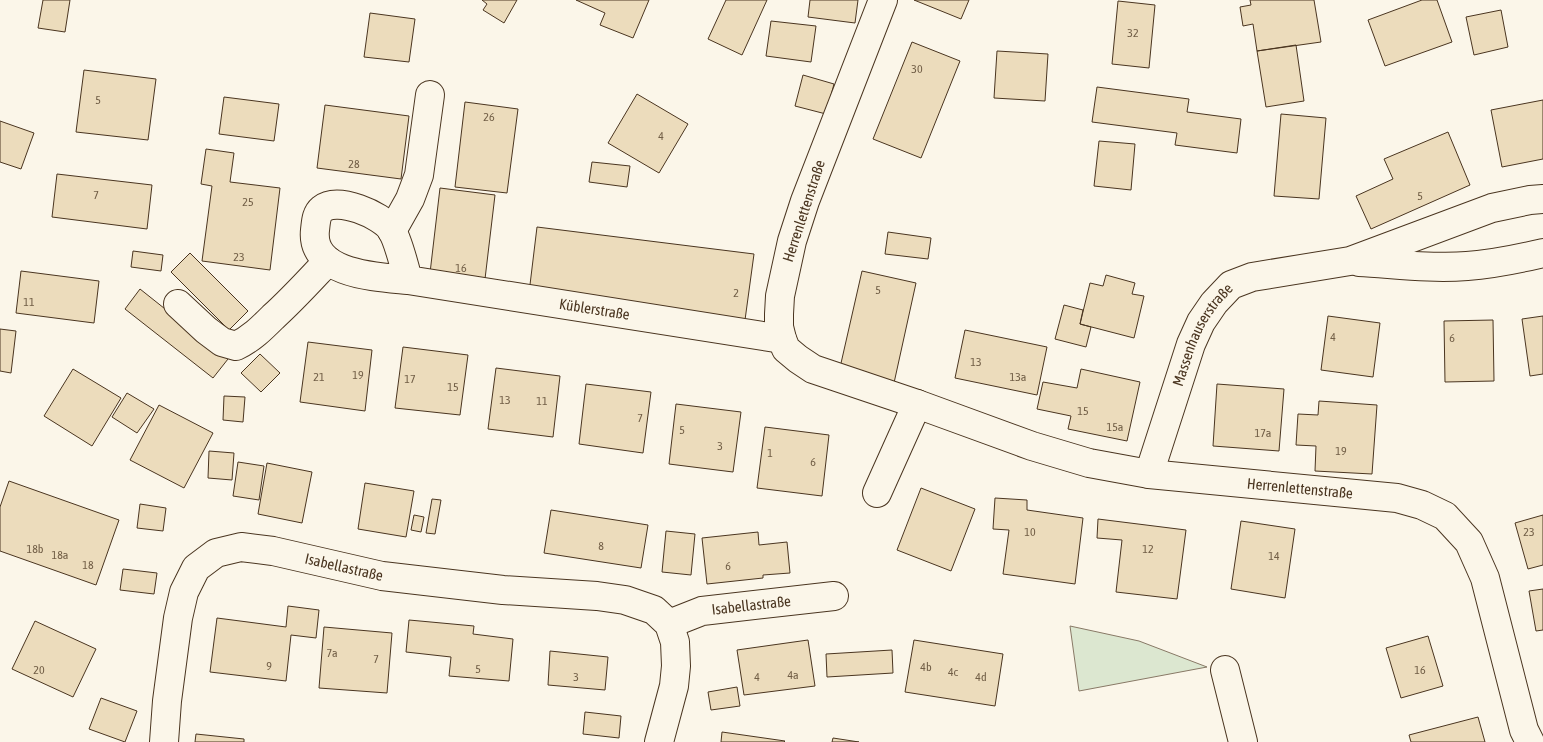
<svg xmlns="http://www.w3.org/2000/svg" width="1543" height="742" font-family="'Asap Condensed',sans-serif">
<style>
.green{fill:#dce7d0;stroke:#887966}
.building{fill:#ecdcbc;stroke:#4a3520}
.lines{fill:none;stroke-linecap:round;stroke-linejoin:round}
.minor-casing{stroke:#4a3520;stroke-width:30}
.minor{stroke:#fbf6e9;stroke-width:28}
.labels{text-anchor:middle;stroke-width:4;stroke-linejoin:round;paint-order:stroke}
.number-label{font-size:12px;fill:#725f47}
.street-label{font-size:15px;fill:#4a3520;stroke:#fbf6e9}
</style>
<rect width="100%" height="100%" fill="#fbf6e9"/>
<path class="green" d="M1070,626L1139,641L1207,667L1079,691Z"/>
<path class="building" d="M43,0H70L65,32L38,28Z
M482,0H517L504,23L483,10L487,4Z
M576,0H649L633,38L600,25L605,13Z
M726,0H767L742,55L708,39Z
M810,0H858L855,23L808,17Z
M914,0H969L961,19Z
M1250,0H1314L1321,42L1257,51L1253,24L1243,26L1240,7L1251,5Z
M1422,0H1437L1452,42L1385,66L1368,20Z
M1118,1L1155,5L1149,68L1112,64Z
M1501,10L1508,47L1474,55L1466,17Z
M370,13L415,19L409,62L364,57Z
M771,21L816,26L811,62L766,56Z
M912,42L960,61L921,158L873,139Z
M1296,45L1304,101L1266,107L1257,51Z
M997,51L1048,54L1045,101L994,98Z
M84,70L156,79L148,140L76,132Z
M803,75L834,84L826,114L795,106Z
M1097,87L1189,99L1187,112L1241,119L1237,153L1175,145L1177,133L1092,122Z
M637,94L688,124L659,173L608,143Z
M224,97L279,104L274,141L219,134Z
M1543,100V159L1502,167L1491,110Z
M465,102L518,109L507,193L455,187Z
M325,105L409,116L401,179L317,168Z
M1281,114L1326,118L1319,199L1274,196Z
M0,121L34,133L21,169L0,162Z
M1448,132L1470,185L1371,229L1356,196L1393,179L1384,159Z
M1099,141L1135,144L1131,190L1094,186Z
M206,149L234,153L230,182L280,188L270,270L202,261L212,186L201,184Z
M592,162L630,166L627,187L589,182Z
M57,174L152,185L147,229L52,217Z
M440,188L495,195L485,279L430,273Z
M537,227L754,254L745,320L529,293Z
M888,232L931,238L928,259L885,254Z
M133,251L163,255L161,271L131,267Z
M190,253L248,311L229,330L171,272Z
M21,271L99,281L94,323L16,313Z
M862,271L916,283L894,383L839,372Z
M1106,275L1135,283L1132,294L1144,296L1134,338L1080,324L1090,283L1103,286Z
M140,289L228,359L213,378L125,309Z
M1064,305L1083,310L1080,324L1091,327L1086,347L1055,339Z
M1328,316L1380,323L1373,377L1321,370Z
M1543,316V374L1530,376L1522,319Z
M1493,320L1494,381L1445,382L1444,321Z
M0,329L16,331L11,373L0,371Z
M965,330L1047,347L1037,395L955,378Z
M308,342L372,350L365,411L300,402Z
M403,347L468,355L460,415L395,408Z
M260,354L280,373L261,392L241,373Z
M496,368L560,376L553,437L488,429Z
M73,369L121,398L92,446L44,416Z
M1081,369L1140,382L1127,441L1068,429L1071,416L1037,409L1043,382L1077,388Z
M586,384L651,392L643,453L579,444Z
M1217,384L1284,389L1279,451L1213,446Z
M127,393L154,409L137,433L112,417Z
M224,396L245,397L243,422L223,420Z
M1319,401L1377,405L1372,474L1315,471L1316,446L1296,445L1298,414L1318,415Z
M676,404L741,412L733,472L669,464Z
M159,405L213,433L184,488L130,460Z
M765,427L829,435L822,496L757,488Z
M209,451L234,453L232,480L208,478Z
M238,462L264,466L259,500L233,496Z
M267,463L312,472L302,523L258,514Z
M9,481L119,520L96,585L0,551V507Z
M365,483L414,491L406,537L358,529Z
M921,488L975,509L951,571L897,550Z
M995,498L1027,500V510L1083,518L1075,584L1003,574L1009,530L993,529Z
M432,499L441,500L435,534L426,533Z
M140,504L166,508L163,531L137,528Z
M551,510L648,525L641,568L544,553Z
M414,515L424,517L421,532L411,530Z
M1543,515V565L1528,569L1515,523Z
M1098,519L1186,530L1177,599L1116,592L1122,540L1097,538Z
M1241,521L1295,529L1285,598L1231,589Z
M666,531L695,534L691,575L662,572Z
M758,532L759,545L787,542L790,573L763,575V578L707,584L702,538Z
M123,569L157,573L154,594L120,590Z
M1543,589V630L1536,631L1529,591Z
M288,606L319,610L316,638L291,635L286,681L210,672L217,618L286,627Z
M409,620L474,626L473,634L513,639L509,681L449,676L451,657L406,652Z
M35,621L96,649L73,697L12,669Z
M324,627L392,633L387,693L319,688Z
M1428,636L1443,686L1401,698L1386,648Z
M808,640L815,686L744,695L737,650Z
M914,640L1003,654L995,706L905,692Z
M892,650L893,673L827,677L826,654Z
M550,651L608,657L605,690L548,685Z
M737,687L740,706L711,710L708,692Z
M101,698L137,711L125,742L89,729Z
M585,712L621,716L619,738L583,734Z
M1478,717L1485,742H1411L1409,735Z
M722,732L785,741L784,742H721Z
M196,734L244,739V742H195Z
M833,738L859,742H832Z"/>
<g class="lines">
<g class="minor-casing">
<g id="minor">
<path id="s1" d="M883,0L805,201L792,241L780,296L779,314V327L782,339L786,349L798,359L813,369L917,404L1032,446L1089,463L1149,474L1397,498L1422,505L1445,516L1469,542L1485,578L1524,730L1530,742"/>
<path d="M392,231L410,199L419,175L430,95"/>
<path d="M1359,262C1395,264 1431,269 1467,266C1493,264 1518,259 1543,253"/>
<path id="s2" d="M408,280C378,277 310,275 315,230C316,222 316,214 322,209C338,196 381,215 391,229C397,238 405,268 408,280L782,339"/>
<path d="M178,304L206,330L222,342L236,346C251,339 262,328 273,317C293,299 310,280 328,261"/>
<path id="s3" d="M1149,474L1191,344L1201,322L1214,303L1231,285L1252,277L1350,261L1492,208L1530,200L1543,199"/>
<path d="M877,493L917,404"/>
<path id="s4" d="M669,624L702,611L834,596"/>
<path d="M1225,670L1243,742"/>
<path id="s5" d="M164,742L167,701L178,618L184,592L196,568L216,553L241,547L273,551L382,576L503,590L597,596L625,600L654,610L669,624L675,642L676,666L674,686L659,742"/>
</g>
</g>
<use href="#minor" class="minor"/>
</g>
<g class="labels">
<g class="number-label">
<text x="1133" y="37">32</text>
<text x="917" y="73">30</text>
<text x="98" y="104">5</text>
<text x="489" y="121">26</text>
<text x="661" y="140">4</text>
<text x="354" y="168">28</text>
<text x="96" y="199">7</text>
<text x="1420" y="200">5</text>
<text x="248" y="206">25</text>
<text x="239" y="261">23</text>
<text x="461" y="272">16</text>
<text x="878" y="294">5</text>
<text x="736" y="297">2</text>
<text x="29" y="306">11</text>
<text x="1333" y="341">4</text>
<text x="1452" y="342">6</text>
<text x="976" y="366">13</text>
<text x="358" y="379">19</text>
<text x="319" y="381">21</text>
<text x="1018" y="381">13a</text>
<text x="410" y="383">17</text>
<text x="453" y="391">15</text>
<text x="505" y="404">13</text>
<text x="542" y="405">11</text>
<text x="1083" y="415">15</text>
<text x="640" y="422">7</text>
<text x="1115" y="431">15a</text>
<text x="682" y="434">5</text>
<text x="1263" y="437">17a</text>
<text x="720" y="450">3</text>
<text x="1341" y="455">19</text>
<text x="770" y="457">1</text>
<text x="813" y="466">6</text>
<text x="1030" y="536">10</text>
<text x="1529" y="536">23</text>
<text x="601" y="550">8</text>
<text x="35" y="553">18b</text>
<text x="1148" y="553">12</text>
<text x="60" y="559">18a</text>
<text x="1274" y="560">14</text>
<text x="88" y="569">18</text>
<text x="728" y="570">6</text>
<text x="332" y="657">7a</text>
<text x="376" y="663">7</text>
<text x="269" y="670">9</text>
<text x="926" y="671">4b</text>
<text x="478" y="673">5</text>
<text x="39" y="674">20</text>
<text x="1420" y="674">16</text>
<text x="953" y="676">4c</text>
<text x="793" y="679">4a</text>
<text x="576" y="681">3</text>
<text x="757" y="681">4</text>
<text x="981" y="681">4d</text>
</g>
<g class="street-label">
<text transform="translate(804 211) rotate(-72)" y="5">Herrenlettenstraße</text>
<text dy="5" stroke="none"><textPath href="#s2" startOffset="460">Küblerstraße</textPath></text>
<text dy="5" stroke="none"><textPath href="#s3" startOffset="150">Massenhauserstraße</textPath></text>
<text dy="5" stroke="none"><textPath href="#s1" startOffset="906">Herrenlettenstraße</textPath></text>
<text dy="5" stroke="none"><textPath href="#s5" startOffset="334">Isabellastraße</textPath></text>
<text dy="5" stroke="none"><textPath href="#s4" startOffset="85">Isabellastraße</textPath></text>
</g>
</g>
</svg>
